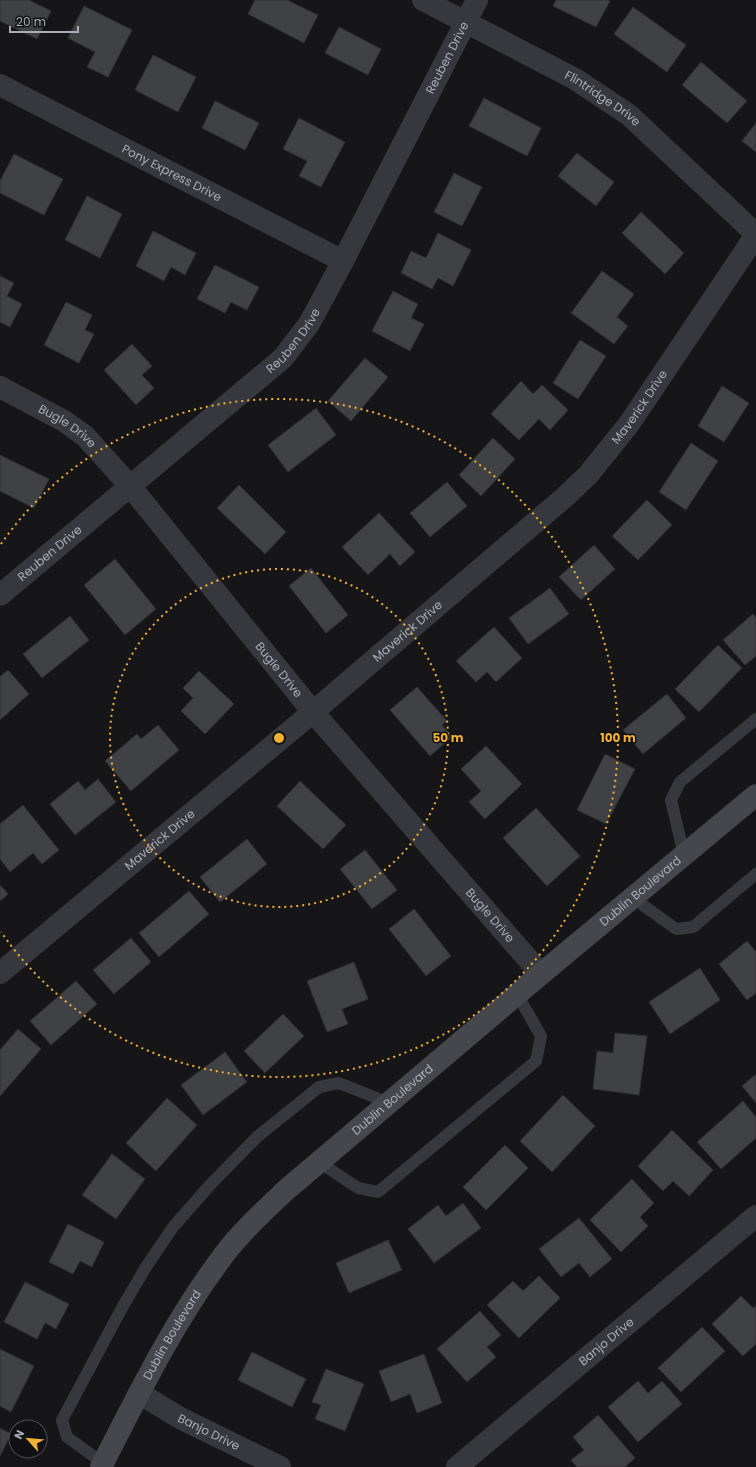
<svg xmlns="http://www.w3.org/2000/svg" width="756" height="1467" font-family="Poppins,sans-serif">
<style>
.building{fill:#404145;stroke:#303034}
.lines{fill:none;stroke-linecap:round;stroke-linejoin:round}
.service{stroke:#37383d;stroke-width:12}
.minor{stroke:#37383d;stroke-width:22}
.secondary{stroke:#45474d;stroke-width:22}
.ring{fill:none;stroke:#f2b134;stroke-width:2;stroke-dasharray:2 4}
.labels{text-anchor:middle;stroke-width:3;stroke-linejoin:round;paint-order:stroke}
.street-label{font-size:12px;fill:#a8adb8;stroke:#111113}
.centre{fill:#f2b134;stroke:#111113;stroke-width:2}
.ring-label{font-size:12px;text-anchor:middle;font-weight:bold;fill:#f2b134;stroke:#111113;stroke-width:3;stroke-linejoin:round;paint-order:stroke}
</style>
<rect width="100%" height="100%" fill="#161618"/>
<path class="building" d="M0,0H29L51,11L37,39L0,21Z
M255,0H287L318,15L304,43L248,14Z
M556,0H608L610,1L596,27L553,6Z
M84,6L132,30L108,77L87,67L95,52L68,38Z
M633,7L686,45L667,72L614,34Z
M339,27L381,49L368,75L325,53Z
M153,55L196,77L178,112L135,90Z
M701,62L747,101L727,123L682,85Z
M484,98L541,128L527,156L469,126Z
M215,101L259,123L245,150L202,128Z
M299,118L345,142L321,187L299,176L307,161L283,149Z
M756,123V152L742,141Z
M577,153L614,182L596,206L558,176Z
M14,154L63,179L44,215L0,193V181Z
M454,173L482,187L462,226L434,212Z
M87,196L122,214L100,258L65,240Z
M641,212L684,253L665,274L622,233Z
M153,231L196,253L185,275L171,267L164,281L136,266Z
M438,233L471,250L453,286L438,278L432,289L401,273L411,251L426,258Z
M215,265L259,287L247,310L231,302L225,313L197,299Z
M602,271L634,294L617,317L628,326L614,344L571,313Z
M0,276L14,283L7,296L22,304L10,327L0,322Z
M393,291L418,304L411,318L424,324L410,351L372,331Z
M66,302L92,315L85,330L94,334L79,363L44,345Z
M580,340L606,356L578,399L553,383Z
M132,344L152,366L142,375L154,388L136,405L104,370Z
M365,358L388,377L351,421L328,401Z
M521,381L533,394L542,385L568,410L550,430L539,419L519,440L491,414Z
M722,386L749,403L724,442L698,426Z
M316,408L336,435L288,472L268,445Z
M493,438L515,459L481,496L459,475Z
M691,443L718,461L686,510L659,492Z
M0,455L49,479L34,508L0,491Z
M447,482L467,506L430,537L410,513Z
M239,485L286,532L265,554L217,508Z
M647,500L672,525L638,560L612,536Z
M379,513L415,552L400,566L390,554L368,575L342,547Z
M594,545L615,569L581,600L559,577Z
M115,559L156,609L125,635L84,585Z
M311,568L348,615L326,633L289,586Z
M550,588L569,614L528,644L509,618Z
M753,614L756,618V656L745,665L723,640Z
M70,616L89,640L42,678L23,654Z
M494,627L522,658L496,682L487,672L476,682L456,661Z
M718,645L742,668L699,712L675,689Z
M8,670L29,694L0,720V677Z
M199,671L234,704L205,734L181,711L193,698L183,688Z
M417,687L447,721L442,725L452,737L430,756L390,710Z
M667,694L686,718L643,754L623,730Z
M158,725L179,750L131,791L105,761L137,734L141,739Z
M486,746L522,784L485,819L469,802L481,791L461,769Z
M605,754L635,769L606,824L577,810Z
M98,779L116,802L75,835L50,804L78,781L85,790Z
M300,781L346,825L323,849L277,806Z
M23,805L59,850L42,864L33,853L10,872L0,859V824Z
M536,808L580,856L547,886L503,838Z
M247,839L267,864L220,902L200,877Z
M365,850L397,890L372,909L340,869Z
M0,885L8,894L0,901Z
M189,891L209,914L159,957L139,933Z
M414,909L451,956L426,976L389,929Z
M131,938L151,962L114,994L93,970Z
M747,941L756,952V993L747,1000L719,964Z
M354,962L368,999L342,1009L348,1024L327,1032L307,981Z
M700,968L720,1000L670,1034L649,1002Z
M76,981L97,1004L51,1045L30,1021Z
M283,1014L304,1036L265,1073L244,1051Z
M18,1029L41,1049L0,1096V1050Z
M615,1033L647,1036L639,1095L593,1089L597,1051L613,1053Z
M225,1052L247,1082L203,1115L181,1085Z
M756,1074V1103L742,1086Z
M563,1095L595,1126L552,1172L520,1141Z
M167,1098L197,1125L156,1171L126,1143Z
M743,1101L756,1117V1138L721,1169L697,1142Z
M672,1130L713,1170L689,1196L673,1181L663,1191L638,1166Z
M505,1145L528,1168L486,1210L463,1187Z
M112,1154L145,1179L116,1219L82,1195Z
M632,1179L654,1203L640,1217L648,1226L621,1252L590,1220Z
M463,1203L481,1228L434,1263L408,1229L438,1205L446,1216Z
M579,1218L612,1259L590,1277L579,1263L561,1277L539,1249Z
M68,1224L104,1242L92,1267L80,1261L73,1274L49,1262Z
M388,1240L402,1270L349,1293L336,1263Z
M539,1276L560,1298L519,1338L487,1305L513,1281L523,1291Z
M25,1282L69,1304L56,1329L45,1323L37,1339L4,1322Z
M741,1296L753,1308L756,1306V1344L743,1356L712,1324Z
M480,1311L501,1335L487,1347L496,1357L467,1382L437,1349Z
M702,1327L725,1351L681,1392L658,1368Z
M0,1349L34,1366L11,1412L0,1406Z
M252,1352L306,1379L292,1407L238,1380Z
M424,1354L442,1403L417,1413L410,1394L391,1402L379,1371Z
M326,1369L364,1384L345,1431L315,1419L321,1405L312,1402Z
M638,1381L648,1393L662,1381L682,1404L638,1442L608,1407Z
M598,1415L635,1458L625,1467H577L571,1460L584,1450L573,1437Z
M0,1428L11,1434L0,1456Z"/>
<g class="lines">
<path class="service" d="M684,855L671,800L680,782L756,719
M633,898L676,929L693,927L756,874
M319,1162L358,1188L378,1192L536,1061L541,1036L517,994
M103,1463L67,1437L62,1420L123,1306L146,1267L173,1227L210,1185L257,1137L319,1087L339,1083L389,1103"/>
<g class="minor">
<path id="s1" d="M423,0L575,79L629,115L756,234"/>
<path id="s2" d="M0,85L343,261"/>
<path id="s3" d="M0,387L64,421L85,436L130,486L313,712L541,974"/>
<path id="s4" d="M0,595L283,358L309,324L343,261L477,0"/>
<path id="s5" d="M0,973L313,712L566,496L588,475L629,424L756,235"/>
<path id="s6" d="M139,1393L180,1418L280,1467"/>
<path id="s7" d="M457,1467L756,1216"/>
</g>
<path class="secondary" id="s8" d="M101,1467C138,1395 174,1321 223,1256C241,1232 264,1211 286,1190L541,974L756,795"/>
</g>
<g class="ring">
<circle cx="279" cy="738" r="169"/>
<path d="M1 544A339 339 0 1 1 1 932"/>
</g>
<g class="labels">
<g class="street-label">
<text dy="4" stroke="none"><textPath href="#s4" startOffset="712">Reuben Drive</textPath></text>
<text dy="4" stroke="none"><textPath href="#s1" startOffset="205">Flintridge Drive</textPath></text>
<text dy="4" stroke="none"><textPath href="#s2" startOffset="193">Pony Express Drive</textPath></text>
<text dy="4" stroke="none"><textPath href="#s4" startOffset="389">Reuben Drive</textPath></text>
<text dy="4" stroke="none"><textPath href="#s5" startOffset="856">Maverick Drive</textPath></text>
<text dy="4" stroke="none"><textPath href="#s3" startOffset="78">Bugle Drive</textPath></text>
<text dy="4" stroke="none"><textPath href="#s4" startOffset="65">Reuben Drive</textPath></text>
<text dy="4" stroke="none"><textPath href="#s5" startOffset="532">Maverick Drive</textPath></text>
<text dy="4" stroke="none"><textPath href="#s3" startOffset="402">Bugle Drive</textPath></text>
<text dy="4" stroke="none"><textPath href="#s5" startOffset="208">Maverick Drive</textPath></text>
<text dy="4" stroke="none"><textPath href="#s8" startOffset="799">Dublin Boulevard</textPath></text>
<text dy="4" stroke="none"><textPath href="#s3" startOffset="726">Bugle Drive</textPath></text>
<text dy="4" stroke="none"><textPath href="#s8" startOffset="475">Dublin Boulevard</textPath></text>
<text dy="4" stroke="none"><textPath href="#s8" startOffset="150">Dublin Boulevard</textPath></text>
<text dy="4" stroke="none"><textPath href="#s7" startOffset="195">Banjo Drive</textPath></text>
<text dy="4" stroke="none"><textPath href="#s6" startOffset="80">Banjo Drive</textPath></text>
</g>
</g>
<circle cx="279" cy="738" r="6" class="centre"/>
<g class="ring-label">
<text x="448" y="742">50 m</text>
<text x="618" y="742">100 m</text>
</g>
<g transform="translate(28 1439) rotate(297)"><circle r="19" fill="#111113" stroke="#4d4f55"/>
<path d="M0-3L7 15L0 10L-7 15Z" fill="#f2b134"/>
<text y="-6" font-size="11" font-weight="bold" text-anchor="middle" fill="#a8adb8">N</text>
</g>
<path d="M10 26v6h68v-6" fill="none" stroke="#a8adb8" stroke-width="2"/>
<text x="16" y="26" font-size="12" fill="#a8adb8" stroke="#111113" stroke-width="3" paint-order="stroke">20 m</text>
</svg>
